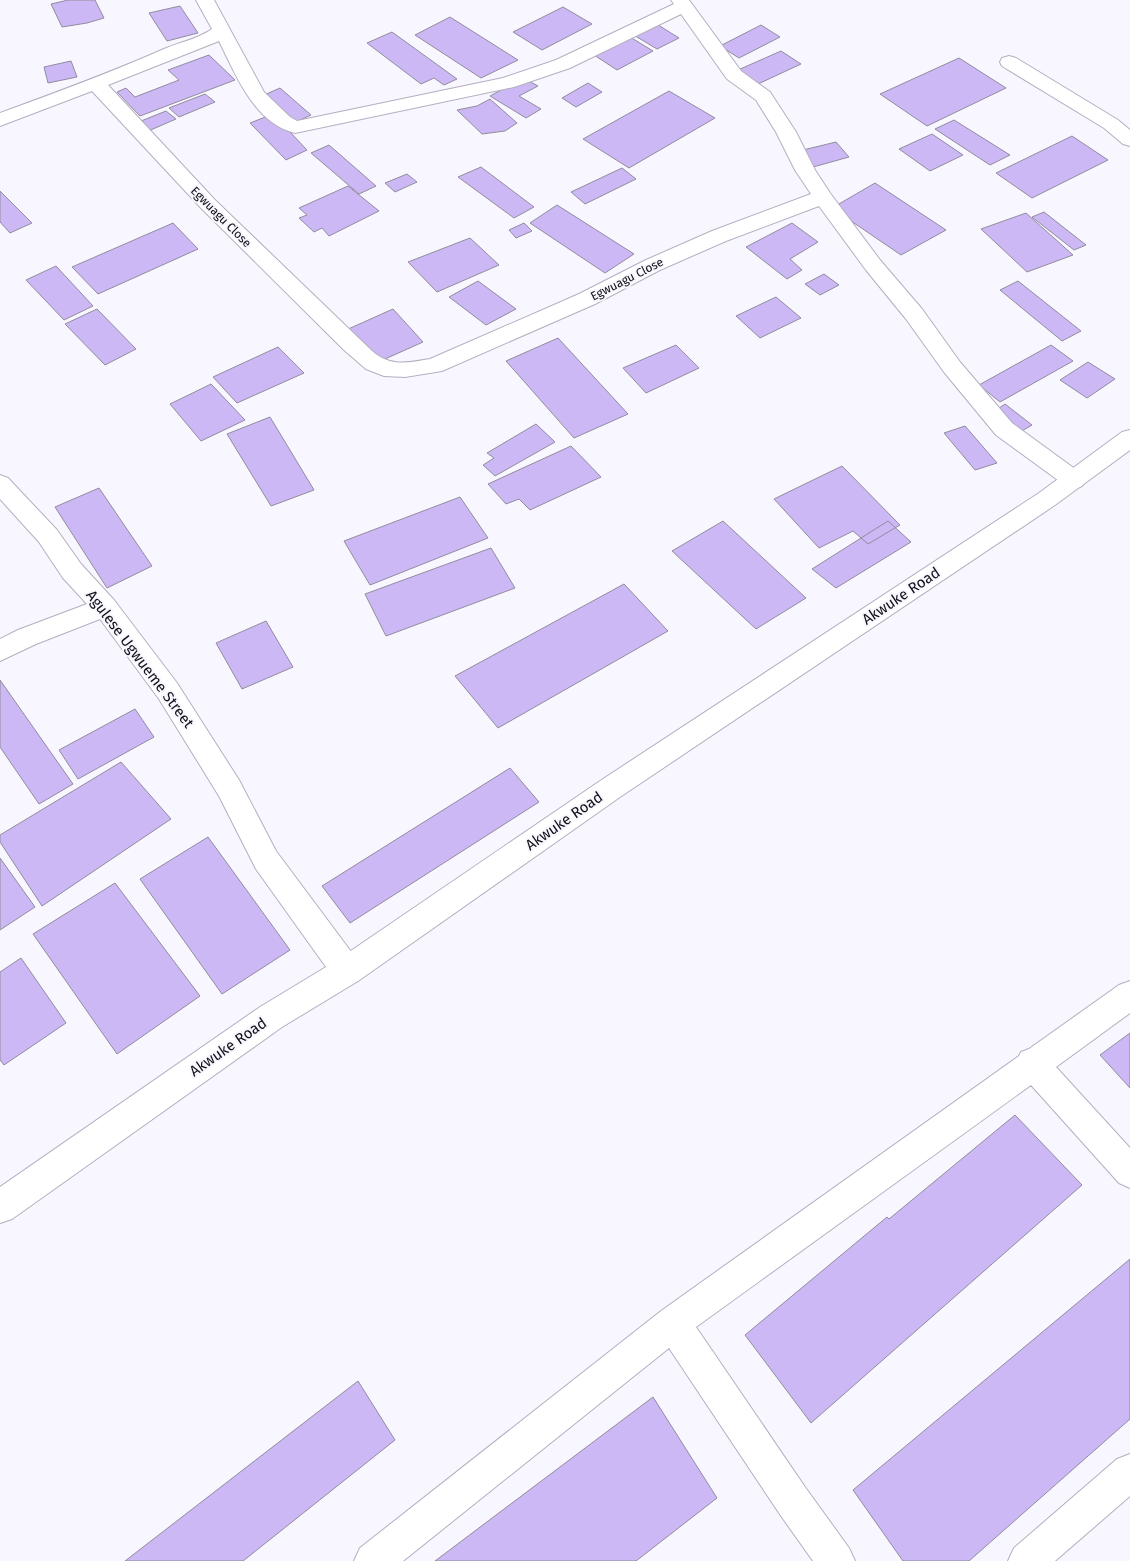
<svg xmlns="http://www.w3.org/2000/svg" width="1130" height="1561" font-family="'Fira Sans',sans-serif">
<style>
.building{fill:#cbb8f4;stroke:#928c9e}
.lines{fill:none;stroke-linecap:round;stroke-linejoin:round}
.minor-casing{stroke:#b4afc1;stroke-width:2}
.major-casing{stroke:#b4afc1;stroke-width:2}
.minor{fill:#fff;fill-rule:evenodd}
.major{fill:#fff;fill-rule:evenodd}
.labels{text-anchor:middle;stroke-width:4;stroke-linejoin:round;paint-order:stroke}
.far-street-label{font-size:12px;fill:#110f15;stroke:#f8f6fe}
.street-label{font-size:15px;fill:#110f15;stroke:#f8f6fe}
</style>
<rect width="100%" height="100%" fill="#f8f6fe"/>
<path class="building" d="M68,0H95L104,18L87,23L62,27L51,4Z
M180,6L198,33L167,41L149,13Z
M563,7L592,24L542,50L513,32Z
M450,17L518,60L481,78L415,35Z
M655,23L679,38L657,49L632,34Z
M761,25L780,37L739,58L720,46Z
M392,32L457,79L444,85L434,78L421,84L367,43Z
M630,37L653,51L617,70L594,55Z
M781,51L801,64L758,84L738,70Z
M209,55L235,80L140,116L117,92L126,88L135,97L179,80L168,70Z
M959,58L1006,88L927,126L880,94Z
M71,61L77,77L48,83L44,67Z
M523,78L538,86L519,96L541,109L526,118L490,96Z
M588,83L602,92L576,107L562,98Z
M280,88L311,115L294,123L262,96Z
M669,91L715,118L629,168L583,139Z
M205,94L215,102L179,117L169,108Z
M490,99L517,123L505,131L482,134L457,110L477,106Z
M166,111L176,119L146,132L136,123Z
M273,114L307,150L286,160L250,123Z
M954,120L1010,155L990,165L935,129Z
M932,134L963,155L930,171L899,149Z
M1072,136L1108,160L1032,198L996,173Z
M836,142L849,157L813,167L799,151Z
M329,145L376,186L359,194L311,153Z
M481,167L534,207L514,218L458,177Z
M622,168L636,179L585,204L571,192Z
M407,174L417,182L395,192L385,183Z
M875,183L946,230L901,255L832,208Z
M348,186L379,211L329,236L322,228L314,232L299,218L307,215L299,208Z
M0,191L32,223L10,233L0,222Z
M557,205L634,254L605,273L530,223Z
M1044,212L1086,245L1074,250L1032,217Z
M1026,213L1073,255L1027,272L981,229Z
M173,223L198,249L98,294L72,267Z
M524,223L532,231L516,238L509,230Z
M792,223L818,242L790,259L802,270L787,279L746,247Z
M470,238L499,265L437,292L408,262Z
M56,266L93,306L64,320L26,280Z
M824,274L839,285L820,295L805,284Z
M478,281L516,309L486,325L449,297Z
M1018,281L1081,331L1062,341L1000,290Z
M776,297L801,318L760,338L736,316Z
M97,309L136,349L105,365L65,324Z
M393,309L423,342L376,363L346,330Z
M558,338L628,414L574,438L506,361Z
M676,345L699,368L646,393L623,368Z
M1051,345L1073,361L1000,402L979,385Z
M278,347L304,373L237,403L213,377Z
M1088,362L1115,379L1087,398L1060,380Z
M211,384L245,420L201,441L170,404Z
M1005,404L1032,425L1020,432L993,412Z
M270,417L314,490L271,506L227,434Z
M536,424L555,442L495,476L483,465L494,458L487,453Z
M965,426L997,463L975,470L944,433Z
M571,446L601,477L530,510L519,499L506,504L488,484Z
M842,466L900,525L868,544L853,531L819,548L774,499Z
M99,488L152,566L107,588L55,507Z
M460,497L488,538L370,585L344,541Z
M723,521L806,598L756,629L672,551Z
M888,521L911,542L836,588L812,569Z
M491,548L515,588L386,636L365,594Z
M624,584L668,631L498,728L455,676Z
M266,621L293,667L242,689L216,643Z
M0,680L73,784L39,804L0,747Z
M135,709L154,737L78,779L59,750Z
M121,762L171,819L42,906L0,842V835Z
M510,768L539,802L350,923L322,886Z
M208,837L290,950L222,994L140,879Z
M0,858L35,907L0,930Z
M115,883L200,996L117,1054L33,934Z
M21,958L66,1023L4,1065L0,1060V972Z
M1130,1033V1088L1100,1055Z
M1015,1115L1082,1185L811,1423L745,1335L887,1217L889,1219Z
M1130,1259V1419L969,1561H903L853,1490Z
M358,1381L395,1440L243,1561H125Z
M653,1397L717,1498L636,1561H435Z"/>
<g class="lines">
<g class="minor-casing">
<path id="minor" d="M196,0H214L264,92L290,117L297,121L503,78L556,60L674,4L671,0H689L741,71L770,92L796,132L815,170L830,193L880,260L922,309L960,362L1012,423L1082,474L1086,480L1082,486L1074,489L1066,486L996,435L944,372L906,319L866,270L819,206L726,241L660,270L595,304L442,371L405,377L384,376L366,369L344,350L201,208L92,91L0,126V113C55,93 110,73 164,49C180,42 198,39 212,29ZM681,14L727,79L756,100L776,132L795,170L811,194L712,231L646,260L579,294L430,359C407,363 390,367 372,351L215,200L108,85L219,41C236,75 254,123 295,133L514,87L570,68Z
M1009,56L1016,58L1118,120L1130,130V146L1123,144L1104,128L1002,66L1000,62L1002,58Z
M0,475L8,478L57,530L81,564L114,600L177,683L239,780L276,851L358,961L362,971L358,981L347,985L336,981L256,869L219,796L159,699L100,619L36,644L0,661V639L18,630L87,604L63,578L39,542L0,499Z
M1130,981V1013L1056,1067L1130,1148V1188L1119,1183L1031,1085L696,1327L805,1487L849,1548L855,1561H813L779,1513L669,1348L403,1561H354L360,1548L661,1311L1019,1056L1021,1052L1029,1049L1119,985Z
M1130,1454V1496L1055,1561H1008L1014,1548L1117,1459Z"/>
</g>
<g class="major-casing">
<path id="major" d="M1130,430V450L1055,505L620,797L358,981L282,1027L12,1219L0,1223V1187L260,1007L336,961L600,781L1039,493L1122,432Z"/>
</g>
<use href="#minor" class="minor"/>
<use href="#major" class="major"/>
</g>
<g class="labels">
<g class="far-street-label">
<text transform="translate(221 217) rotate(45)" y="4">Egwuagu Close</text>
<text transform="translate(627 279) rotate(-27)" y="4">Egwuagu Close</text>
</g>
<g class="street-label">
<text transform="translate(901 596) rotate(-34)" y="5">Akwuke Road</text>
<text transform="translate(140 659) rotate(53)" y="5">Agulese Ugwueme Street</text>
<text transform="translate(564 821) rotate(-35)" y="5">Akwuke Road</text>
<text transform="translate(228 1047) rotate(-35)" y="5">Akwuke Road</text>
</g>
</g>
</svg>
